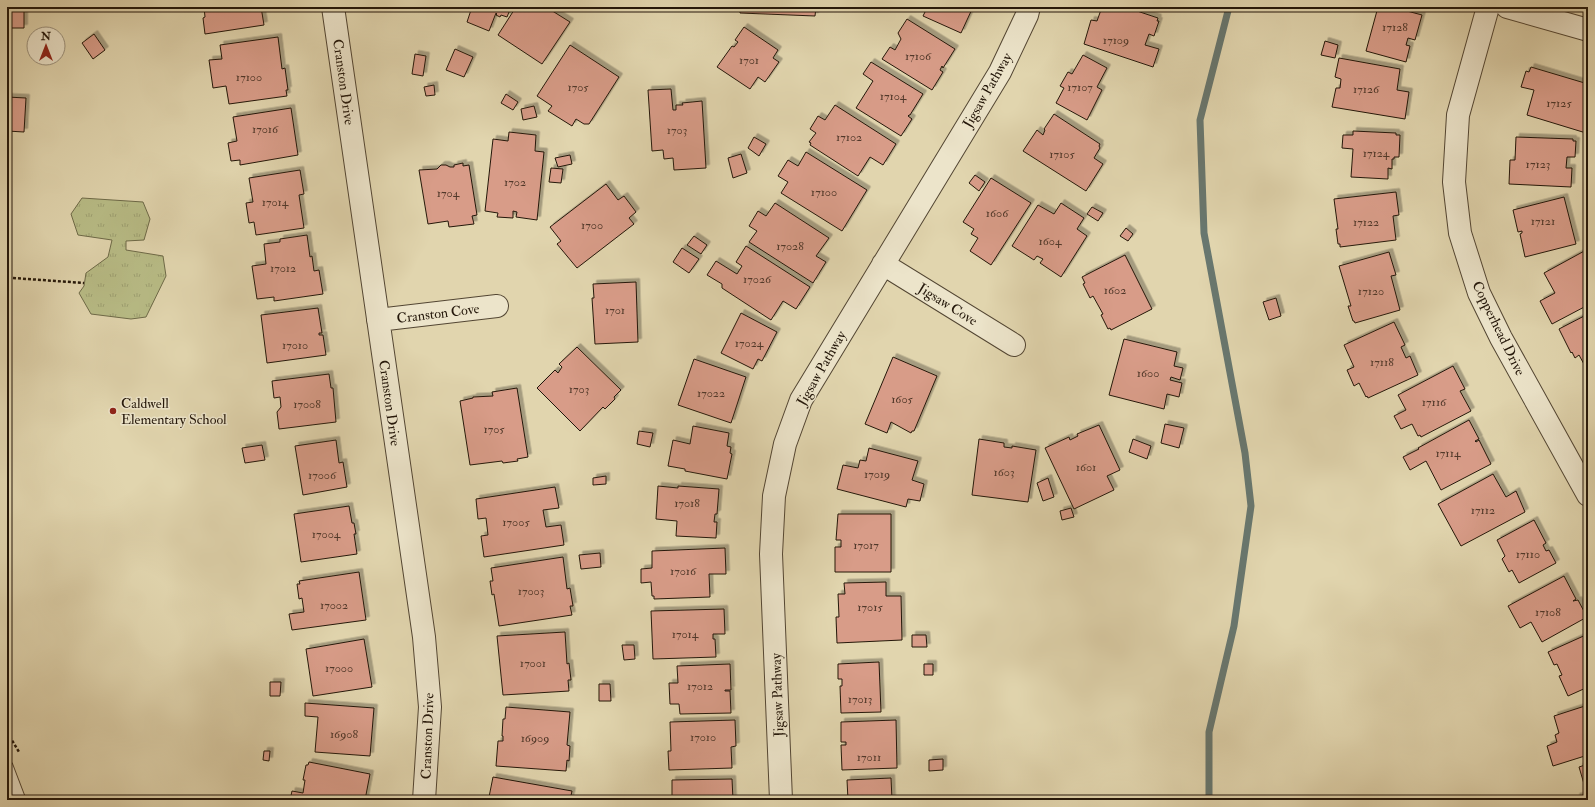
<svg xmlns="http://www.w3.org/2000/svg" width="1595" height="807" font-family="'IM FELL Double Pica',serif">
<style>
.grass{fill:url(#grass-tufts);stroke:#6e6a48}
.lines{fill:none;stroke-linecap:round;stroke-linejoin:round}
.stream{stroke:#68776f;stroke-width:7}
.building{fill:#d89c88;stroke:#24170a;filter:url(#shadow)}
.lane-casing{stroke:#534633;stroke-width:13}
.street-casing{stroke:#534633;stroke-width:24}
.path{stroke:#24170a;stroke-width:2.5;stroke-dasharray:3 2;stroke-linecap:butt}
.lane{stroke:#ece4ca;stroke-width:11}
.street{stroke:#ece4ca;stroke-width:22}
.poi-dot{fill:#8f2418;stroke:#ece4ca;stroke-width:1.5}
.labels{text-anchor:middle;stroke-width:3;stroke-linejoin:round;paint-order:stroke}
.number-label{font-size:12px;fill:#51382a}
.street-label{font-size:14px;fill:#24170a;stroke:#ece4ca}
.poi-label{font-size:14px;fill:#24170a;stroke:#ece4ca;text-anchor:start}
</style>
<defs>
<pattern id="grass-tufts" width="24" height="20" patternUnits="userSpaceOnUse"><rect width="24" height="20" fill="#b8bc86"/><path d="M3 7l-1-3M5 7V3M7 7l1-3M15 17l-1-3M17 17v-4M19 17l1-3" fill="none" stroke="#9ea172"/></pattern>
<filter id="shadow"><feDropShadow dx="3.5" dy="-3.5" stdDeviation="0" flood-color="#0004"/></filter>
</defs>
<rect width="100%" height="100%" fill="#e1d5ae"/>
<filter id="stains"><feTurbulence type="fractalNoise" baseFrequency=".005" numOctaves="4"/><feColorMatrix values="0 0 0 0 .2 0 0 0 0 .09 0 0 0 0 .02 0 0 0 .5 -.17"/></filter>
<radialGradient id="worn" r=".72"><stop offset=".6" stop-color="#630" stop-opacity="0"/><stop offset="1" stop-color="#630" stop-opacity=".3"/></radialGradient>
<path class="grass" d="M82,198L143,202L150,219L144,240L126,241V250L163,256L166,276L146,317L131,319L91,314L79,293L84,286L86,273L108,257L112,240L78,235L71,214Z"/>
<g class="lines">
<path class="stream" d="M1209,800V732L1234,626L1251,506L1245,453L1204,233L1200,120L1229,7"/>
</g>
<path class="building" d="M7,7H24V28H7Z
M204,7H261L264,25L205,34L203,18L205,17Z
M472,7H511L507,17L501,15L500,17L496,15L497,14L496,13L489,31L467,22Z
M516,7H546L570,22L542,64L498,35Z
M740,7H816L815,16L740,13Z
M925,7H973L961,33L923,16L926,10L924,9Z
M1102,7H1125L1158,18L1157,21H1159L1154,36L1149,34L1145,45L1159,49L1153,67L1084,44L1091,20L1097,21Z
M1378,7H1392L1422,15L1415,40L1408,38L1406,45L1410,46L1406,62L1366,51Z
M907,19L955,49L943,68L942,66L940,70L943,72L932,90L882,59L890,47L895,50L901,39L898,33Z
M744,27L778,50L773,58L779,62L765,82L758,77L750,89L717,67L732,46L734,47L738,42L735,40Z
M94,34L105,50L93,59L82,43Z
M278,37L282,69L285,68L288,90H286L287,96L229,104L226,86L213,88L209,60L222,59L220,45Z
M1325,41L1338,45L1335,58L1321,55Z
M570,45L619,77L589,124H584L576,119L572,126L548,111L552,106L537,96Z
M455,49L473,57L464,77L446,70Z
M415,54L426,56L423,76L412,74Z
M1083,55L1107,68L1097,87L1102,90L1087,120L1056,103L1064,88L1060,86L1068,72L1072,74Z
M1339,58L1400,69L1397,90L1409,92L1405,119L1332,107L1336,88H1340L1341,79L1335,77Z
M871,62L923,94L910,115H909L908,116L912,119L901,136L856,108L873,81L863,74Z
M1531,67L1588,84V126L1586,133L1527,115L1534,90L1521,87L1526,71L1529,72Z
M434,85L435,95L426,96L424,87Z
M671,89L673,110H676V105H683L682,103L702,101L706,168L674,170L673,158L664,159L663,150L652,151L648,90Z
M506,94L518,102L513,110L501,103Z
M7,97L26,98L24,132L7,131Z
M835,105L896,144L883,165L870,157L858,176L810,145L811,143L809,142L816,133L810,129L818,116L825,120Z
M534,106L537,117L523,120L521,109Z
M291,108L298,155L240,165V160L231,161L228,143L237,141L233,117Z
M1054,114L1100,144L1099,146L1100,148L1094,158L1103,164L1086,191L1023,151L1037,130L1043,135L1045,130L1044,129Z
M1353,131L1396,133V135H1400L1399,157H1394V159H1392V169L1388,168V179L1351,177L1353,149L1342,148L1343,135H1353Z
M509,132L536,135L535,151L544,152L537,220L516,217L517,212L513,211V218L497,217L498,213L485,211L493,139L508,141Z
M754,137L766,144L759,156L748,148Z
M1516,137L1573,139V141H1576L1575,157H1567L1566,168H1572L1571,187L1509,184L1510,160H1515Z
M806,152L867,190L842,231L781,193L788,182L778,176L788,160L798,166Z
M741,154L747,173L733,178L728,158Z
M570,155L572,164L558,167L555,158Z
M463,163V166L469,165L477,215L472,216L474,224L449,227L448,221L428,224L419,170L437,169L441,165H446L450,167H454V165Z
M551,168L563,169L561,183L549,182Z
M300,170L304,194L299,195L304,228L256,235L254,222L249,223L246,203L253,202L249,178Z
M975,175L985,182L979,191L969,183Z
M991,178L1031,203L991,265L970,251L978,238L971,234L974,229L963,222Z
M606,184L618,200L624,196L636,212L629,218L634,224L577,268L557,244L561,241L550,227Z
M1396,192L1399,215L1393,216L1396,240L1340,247V244H1338L1336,229H1338L1334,199Z
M1564,197L1576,244L1525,257L1520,234L1522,233V231L1518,232L1513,210Z
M775,203L829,238L816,256L826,262L813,283L749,242L757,231L749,226L758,211L766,216Z
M1061,203L1084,218L1077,229L1087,236L1061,277L1040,263L1043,259L1037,256L1034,260L1012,246L1038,205L1054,214Z
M1092,207L1103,213L1098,221L1087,214Z
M1126,228L1133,234L1128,241L1120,236Z
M307,235L310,257L312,256L314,271L319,270L323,294L274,301V297L257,299L252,266L266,264L264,244L280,242V239Z
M694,236L707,245L701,254L687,245Z
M746,246L810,287L796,309L783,301L771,320L722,288V284L707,275L716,261L737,274L742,266L736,262Z
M682,248L699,259L689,273L673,262Z
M1588,249V305L1552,324L1540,301L1555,293L1544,273Z
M1389,252L1396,275L1391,276L1400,310L1355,323L1354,321H1353L1348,306H1351L1339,266Z
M1125,255L1152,309L1111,330L1110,328L1108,329L1101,315L1103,314L1093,296L1090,298L1083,284L1085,283L1082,277Z
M636,282L638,342L595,344L592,298H594L593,284Z
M1276,298L1281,316L1269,320L1263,302Z
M318,308L322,333H319V335H323L326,355L267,363L261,315Z
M741,313L777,332L762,361L758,359L753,369L721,353Z
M1588,314V364L1585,366L1579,355L1575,358L1572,352L1571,353L1559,329Z
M1394,322L1405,345L1401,347L1406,358L1410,356L1418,375L1368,398L1367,396L1366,397L1359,383L1354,386L1347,370L1354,367L1344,345Z
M1124,339L1177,352L1174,366L1183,368L1180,380L1171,377L1170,380L1182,383L1179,397L1167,394L1164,409L1109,395Z
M577,347L621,390L614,397L615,399L605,409L603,407L580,431L537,388L555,370L558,373L562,367L559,364Z
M893,357L937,376L914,431H912L911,433L891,422L887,433L865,424Z
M694,359L746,377L731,423L678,405Z
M1453,366L1465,389L1460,391L1471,411L1421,437L1420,435L1418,436L1412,424L1401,429L1394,416L1406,410L1398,395Z
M329,374L331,388H333L336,422L279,429L277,412L281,407L280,397L274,398L272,381Z
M517,388L528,457L517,459L518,461L503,463L502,461L470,465L460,401L473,398V397L493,396L492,392Z
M1469,420L1479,439L1475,441L1476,442L1479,440L1491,464L1441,490L1426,461L1410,470L1403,457L1419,449L1418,448Z
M1165,424L1184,428L1179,448L1161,443Z
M1099,425L1120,470L1107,476L1114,490L1074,509L1045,448L1069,437L1070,440L1078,436L1077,434Z
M693,426L729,433L727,446L731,447L730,453L732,454L727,479L685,471V469L668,466L673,440L690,444Z
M639,431L653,433L650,447L637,444Z
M979,439L1004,443V447L1012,448V446L1036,450L1028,502L972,495Z
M1133,439L1151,446L1147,459L1129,452Z
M336,440L339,463L343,462L347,487L303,495L295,446Z
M262,445L265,460L245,463L242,448Z
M869,448L918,461L912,480L924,484L920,501L908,499L906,507L837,489L843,465L858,468L860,460L866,461Z
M1493,474L1506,497L1516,491L1525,512L1461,546L1438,504Z
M606,476V484L593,485V478Z
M1048,478L1054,497L1043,501L1037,483Z
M658,486L678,488V486L719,489L717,514H715L714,522H717L716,538L676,536L677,521L656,519Z
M555,487L559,508L543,510L546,527L561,525L564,545L484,557L481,536L488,535L486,518L478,519L476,499Z
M349,506L352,523H354L356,534H354L357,554L301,562L294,514Z
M1071,508L1074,517L1062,520L1060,511Z
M838,514H891V572H835V547H841V540H836Z
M1534,520L1546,543L1543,545L1546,551L1549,550L1556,563L1519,583L1512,570L1509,572L1502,559L1505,556L1497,540Z
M725,548L726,574H709L710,597L654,599V596H652L651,582L641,583V569L652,568V551Z
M600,553L601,567L581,569L579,555Z
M563,557L567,589L570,588L573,606H570L572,615L499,626L494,594L492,595L490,581H493L491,568Z
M359,572L366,620L292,630L289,614L304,612L302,598L299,599L297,584H300L299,581Z
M1564,576L1576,599L1573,601L1578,600L1587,617L1542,642L1531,622L1520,628L1508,606Z
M886,582V596H901L902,640L837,643L836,617H839L838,594H845L844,583Z
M724,609L725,634H713V639H715L716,657L653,659L651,611Z
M565,632L567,664L569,663L571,680H568L569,691L503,695L497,636Z
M1588,634V687L1568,696L1559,676L1562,675L1557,664L1554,665L1548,652Z
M912,635H926L927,647H912Z
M364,639L372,687L313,696L306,649Z
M622,645H634L635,659L624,660Z
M879,662L881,712L841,713L840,686H842V679H838V664Z
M730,664L731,690H725V691H730L731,713L680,714L679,704H670L669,683H678L677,666Z
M924,664H933V675H924Z
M270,682H281L280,696H270Z
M599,684H610L611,701H599Z
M305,703L374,708L370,756L315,752L318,717L305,716Z
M1588,705V755L1553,766L1547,746L1557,742L1555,735L1559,733L1554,716Z
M506,707L570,712L567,745L570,746L569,761L567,760L566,771L496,766L498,741H503V736H502L503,719H505Z
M735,720L736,746L731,747L732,768L669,770L668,751H671L670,722Z
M896,720L897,768L842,770L841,745H846V742H841V722Z
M264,751H270L269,761L263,760Z
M943,759V770L929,771V760Z
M309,762L370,774L365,800H290L292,791L303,793L305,780H303L306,765H308Z
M1588,764V800H1577L1576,797L1587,794L1579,767Z
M493,777L572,791L570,800H494L495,798L489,797Z
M891,778L892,800H848L847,780Z
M732,779L733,800H672V780Z"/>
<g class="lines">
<g class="lane-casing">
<path id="lane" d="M7,766L20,800"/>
</g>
<g class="street-casing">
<path id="street" d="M333,7L424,637L430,707L424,800
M1488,7L1458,115L1454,182L1460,233L1479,293L1501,338L1588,495
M1507,7L1588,30
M883,264L1014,345
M378,320L497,306
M781,800L771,554L774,496L785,444L801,400L1000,72L1027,15L1029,7"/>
</g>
<path class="path" d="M13,278L84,283
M7,732L19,752"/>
<use href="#lane" class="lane"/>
<use href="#street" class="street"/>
</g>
<circle class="poi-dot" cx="113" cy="411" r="4"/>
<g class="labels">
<g class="number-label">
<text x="1395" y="31">17128</text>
<text x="1116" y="44">17109</text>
<text x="918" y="60">17106</text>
<text x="749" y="64">1701</text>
<text x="249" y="81">17100</text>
<text x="578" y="91">1705</text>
<text x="1080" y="91">17107</text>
<text x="1366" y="93">17126</text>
<text x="893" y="100">17104</text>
<text x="1559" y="107">17125</text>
<text x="265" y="133">17016</text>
<text x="677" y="134">1703</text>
<text x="849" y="141">17102</text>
<text x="1376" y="157">17124</text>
<text x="1062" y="158">17105</text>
<text x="1538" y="168">17123</text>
<text x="515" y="186">1702</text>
<text x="824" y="196">17100</text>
<text x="448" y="197">1704</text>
<text x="275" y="206">17014</text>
<text x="997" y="217">1606</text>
<text x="1543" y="225">17121</text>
<text x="1366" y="226">17122</text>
<text x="592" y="229">1700</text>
<text x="1050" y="245">1604</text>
<text x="790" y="250">17028</text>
<text x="283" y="272">17012</text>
<text x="757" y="283">17026</text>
<text x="1115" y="294">1602</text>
<text x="1371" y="295">17120</text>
<text x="615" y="314">1701</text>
<text x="749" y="347">17024</text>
<text x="295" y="349">17010</text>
<text x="1382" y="366">17118</text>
<text x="1148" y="377">1600</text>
<text x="579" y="393">1703</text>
<text x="711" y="397">17022</text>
<text x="902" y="403">1605</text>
<text x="1434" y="406">17116</text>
<text x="307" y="408">17008</text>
<text x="494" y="433">1705</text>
<text x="1448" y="457">17114</text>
<text x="1086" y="471">1601</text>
<text x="1004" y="476">1603</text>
<text x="877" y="478">17019</text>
<text x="322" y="479">17006</text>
<text x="687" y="507">17018</text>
<text x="1483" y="514">17112</text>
<text x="516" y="526">17005</text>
<text x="326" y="538">17004</text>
<text x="866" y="549">17017</text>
<text x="1528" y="558">17110</text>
<text x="683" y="575">17016</text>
<text x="531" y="595">17003</text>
<text x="334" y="609">17002</text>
<text x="870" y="611">17015</text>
<text x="1548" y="616">17108</text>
<text x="685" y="638">17014</text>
<text x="533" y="667">17001</text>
<text x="339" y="672">17000</text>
<text x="700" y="690">17012</text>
<text x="860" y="703">17013</text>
<text x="344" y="738">16908</text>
<text x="703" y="741">17010</text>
<text x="535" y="742">16909</text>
<text x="869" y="761">17011</text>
</g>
<g class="street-label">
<text transform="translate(344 82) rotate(82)" y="5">Cranston Drive</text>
<text transform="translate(987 90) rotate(-60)" y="5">Jigsaw Pathway</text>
<text transform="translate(948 304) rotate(32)" y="5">Jigsaw Cove</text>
<text transform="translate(438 313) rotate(-7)" y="5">Cranston Cove</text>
<text transform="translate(1499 328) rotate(64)" y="5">Copperhead Drive</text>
<text transform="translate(821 368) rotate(-60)" y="5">Jigsaw Pathway</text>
<text transform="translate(390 403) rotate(82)" y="5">Cranston Drive</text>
<text transform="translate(777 695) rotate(-92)" y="5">Jigsaw Pathway</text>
<text transform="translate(427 736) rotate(-88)" y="5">Cranston Drive</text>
</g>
<g class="poi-label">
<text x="121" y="408">Caldwell<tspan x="121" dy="16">Elementary School</tspan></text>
</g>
</g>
<rect width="1595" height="807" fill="none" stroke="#e1d5ae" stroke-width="24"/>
<rect x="8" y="8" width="1579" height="791" fill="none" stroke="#24170a" stroke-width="2"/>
<rect x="12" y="12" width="1571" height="783" fill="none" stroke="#24170a"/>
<g transform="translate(46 46)"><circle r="19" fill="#ece4ca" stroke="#9c927d"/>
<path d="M0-3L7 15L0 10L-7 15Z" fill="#8f2418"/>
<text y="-6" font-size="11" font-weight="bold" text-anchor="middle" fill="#24170a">N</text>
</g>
<rect width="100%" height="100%" filter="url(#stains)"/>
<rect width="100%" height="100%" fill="url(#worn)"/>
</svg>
